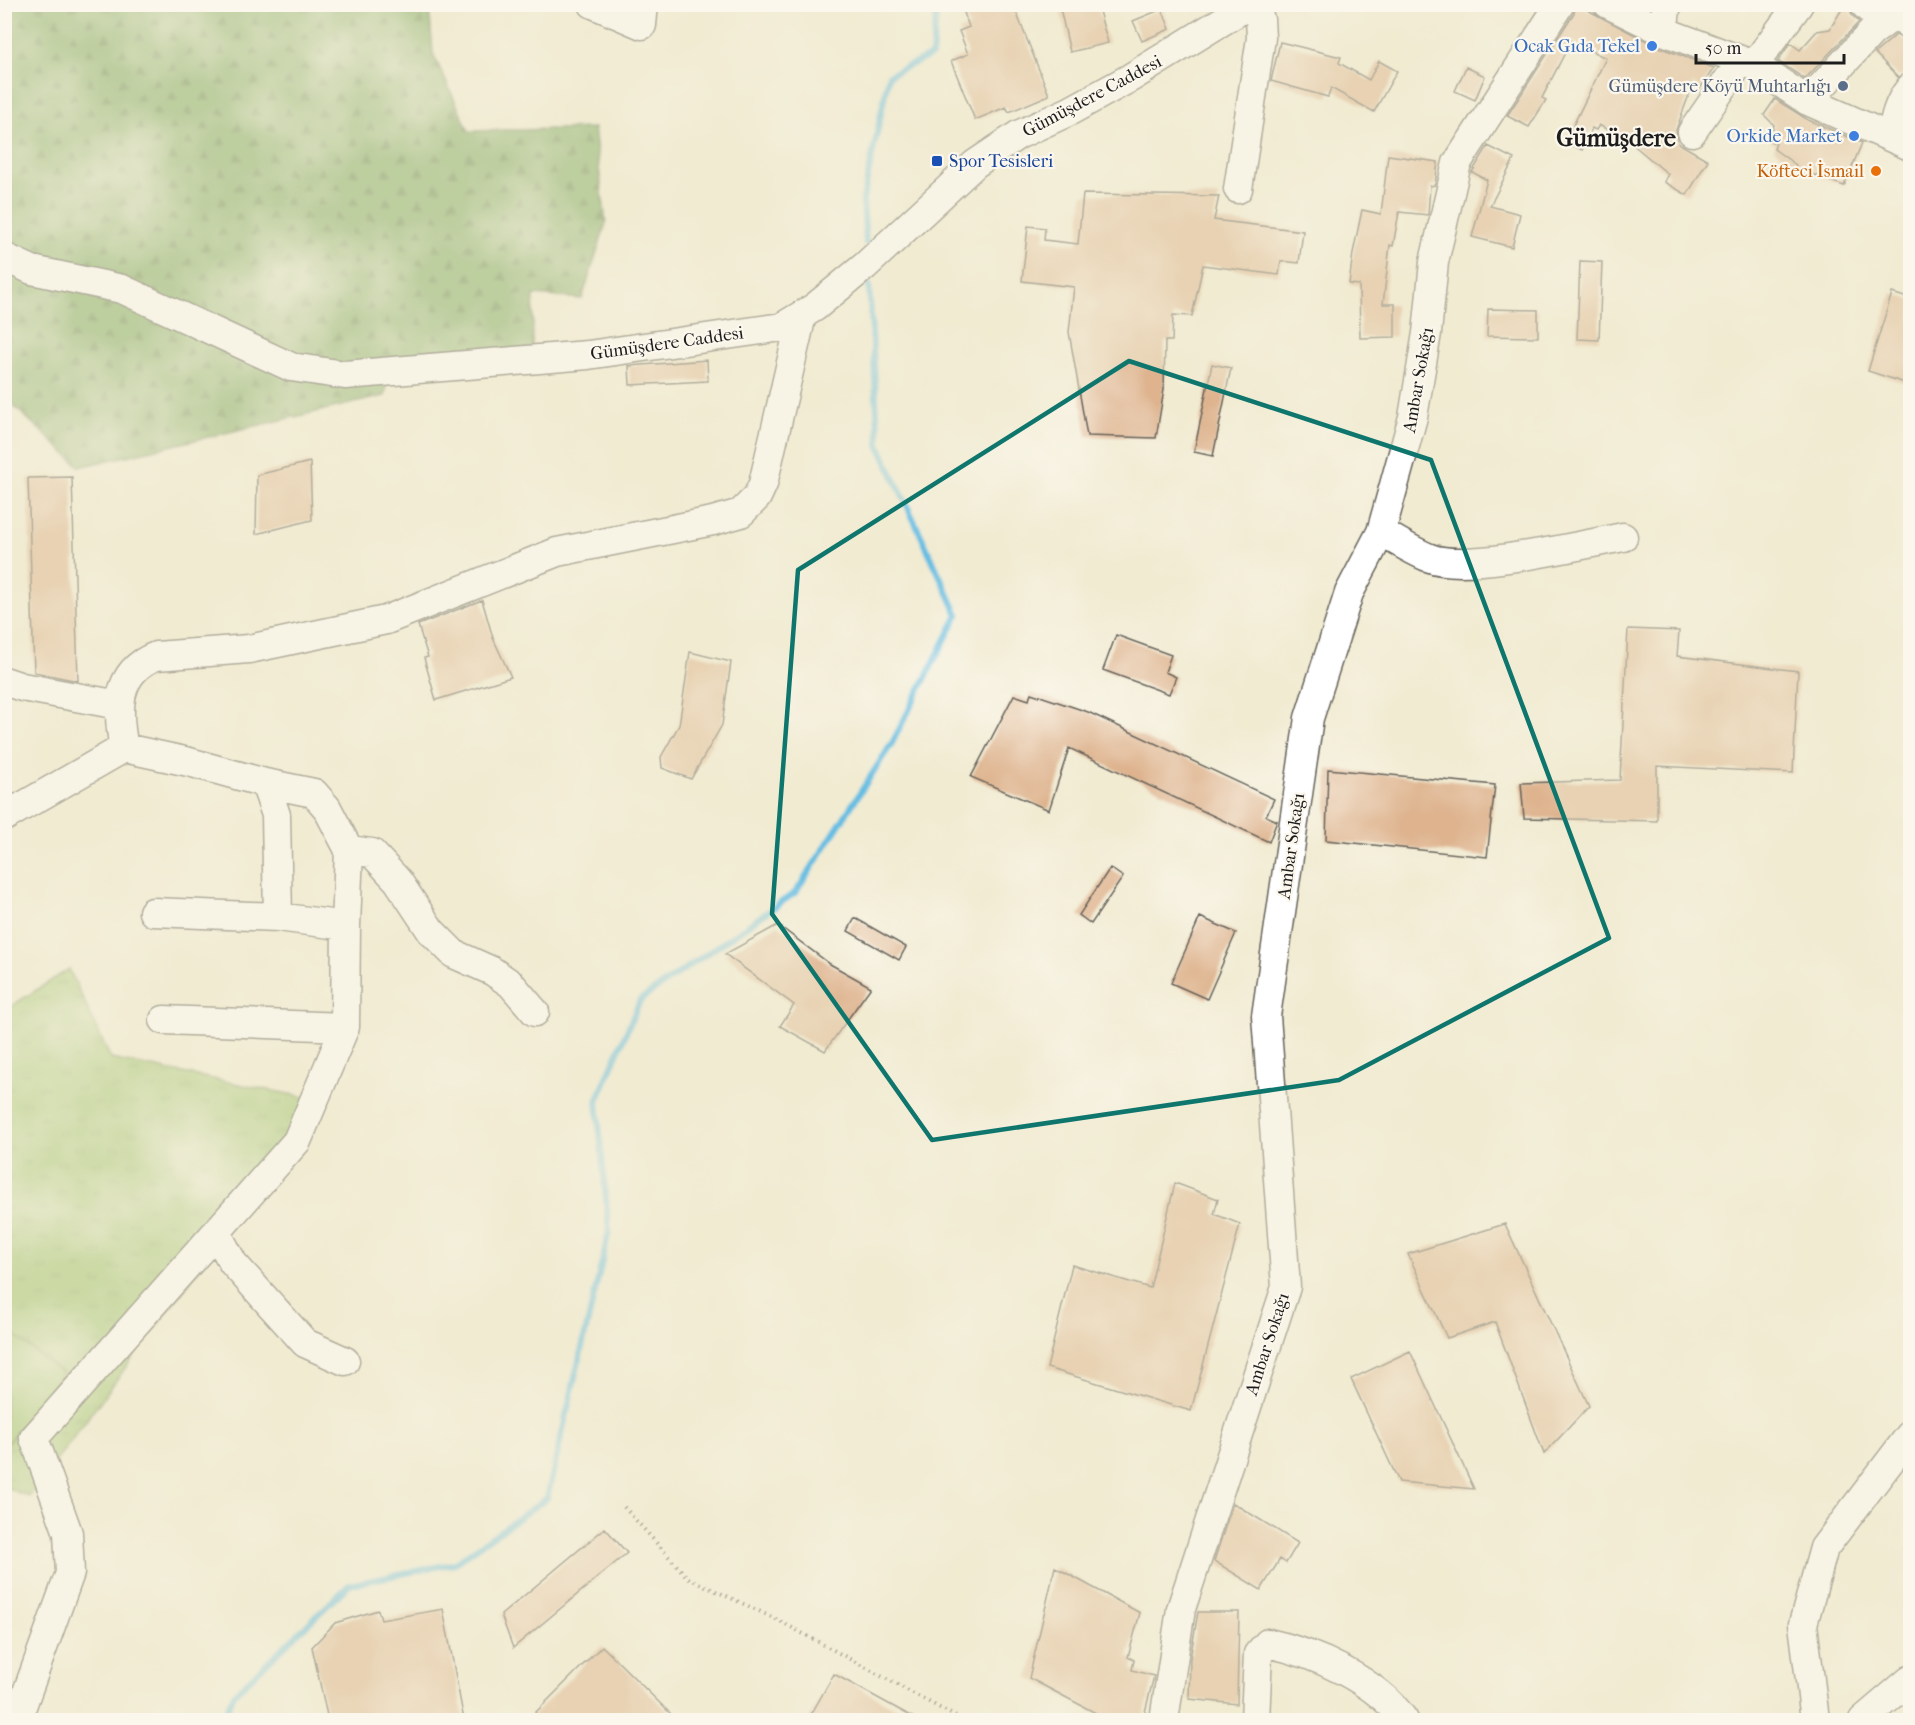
<svg xmlns="http://www.w3.org/2000/svg" width="1915" height="1725" font-family="'IM FELL French Canon',serif">
<style>
.grass{fill:url(#grass-tufts);stroke:#5e7046;stroke-width:1.5}
.forest{fill:url(#forest-firs);stroke:#4e633f;stroke-width:1.5}
.garden{fill:#9fc46f;stroke:#5e7046;stroke-width:1.5}
.lines{fill:none;stroke-linecap:round;stroke-linejoin:round}
.stream{stroke:#65bde2;stroke-width:6}
.building{fill:#deb38e}
.minor-casing{stroke:#67645c;stroke-width:31}
.path{stroke:#67645c;stroke-width:4;stroke-dasharray:1.5 4.5;stroke-linecap:butt}
.minor{stroke:#fff;stroke-width:28}
.marked{fill:none;stroke:#0f766e;stroke-width:4.5;stroke-linejoin:round}
.shop-dot{fill:#3f7fe0;stroke:#fbf7ec;stroke-width:2}
.service-dot{fill:#5c6f8a;stroke:#fbf7ec;stroke-width:2}
.transit-dot{fill:#1a4fb4;stroke:#fbf7ec;stroke-width:2}
.food-dot{fill:#e8710a;stroke:#fbf7ec;stroke-width:2}
.labels{text-anchor:middle;stroke-width:4.5;stroke-linejoin:round;paint-order:stroke}
.shop-label{font-size:18px;fill:#366cbe;stroke:#fbf7ec;text-anchor:end}
.service-label{font-size:18px;fill:#4e5e75;stroke:#fbf7ec;text-anchor:end}
.street-label{font-size:18px;fill:#1c1c1c;stroke:#fbf7ec}
.transit-label{font-size:18px;fill:#164399;stroke:#fbf7ec;text-anchor:start}
.food-label{font-size:18px;fill:#c56008;stroke:#fbf7ec;text-anchor:end}
.district-label{font-size:24px;font-weight:bold;fill:#1c1c1c;stroke:#fbf7ec}
</style>
<defs>
<pattern id="grass-tufts" width="24" height="20" patternUnits="userSpaceOnUse" patternTransform="scale(1.5)"><rect width="24" height="20" fill="#9fc46f"/><path d="M3 7l-1-3M5 7V3M7 7l1-3M15 17l-1-3M17 17v-4M19 17l1-3" fill="none" stroke="#88a860"/></pattern>
<pattern id="forest-firs" width="22" height="20" patternUnits="userSpaceOnUse" patternTransform="scale(1.5)"><rect width="22" height="20" fill="#7faa62"/><path d="M5 1l3.5 6h-7zM16 11l3.5 6h-7z" fill="#678a50"/></pattern>
</defs>
<rect width="100%" height="100%" fill="#fbf7ec"/>
<filter id="ink" filterUnits="userSpaceOnUse"><feTurbulence type="fractalNoise" baseFrequency=".0167" numOctaves="2"/><feDisplacementMap in="SourceGraphic" scale="12" xChannelSelector="R" yChannelSelector="G"/><feConvolveMatrix kernelMatrix="1 2 1 2 8 2 1 2 1" color-interpolation-filters="sRGB"/></filter>
<filter id="wash" filterUnits="userSpaceOnUse"><feTurbulence type="fractalNoise" baseFrequency=".008" numOctaves="4" result="noise"/><feDisplacementMap in="SourceGraphic" scale="24" xChannelSelector="R" yChannelSelector="G"/><feGaussianBlur stdDeviation="1.35" result="paint"/><feColorMatrix in="noise" values="0 0 0 0 0 0 0 0 0 0 0 0 0 0 0 0 0 1.4 0 .05"/><feComposite in="paint" operator="in"/></filter>
<g filter="url(#wash)">
<rect width="100%" height="100%" fill="#f1ebd2"/>
<path class="grass" d="M69,969L111,1059L315,1099L258,1190L29,1497L5,1487V1010Z"/>
<path class="forest" d="M4,5H429L433,53L469,131L594,128L606,223L582,299L534,295L532,350L392,358L385,396L80,467L5,398Z"/>
<path class="garden" d="M6,1329L62,1373L5,1446L4,1331Z"/>
<g class="lines">
<path class="stream" d="M866,243L863,200L889,75L932,55L937,4
M222,1720L234,1694L349,1585L455,1563L547,1498L609,1231L597,1101L640,1000L796,892L892,743L958,615L879,445L869,285"/>
</g>
<g id="blocks">
<path class="building" d="M961,4H1013L1049,95L1009,112L1006,107L975,120L951,61L968,54L959,31L969,27Z
M1059,4H1097L1108,43L1070,52Z
M1576,4L1656,46L1714,68L1699,90L1693,84L1676,130L1678,143L1708,160L1687,195L1664,182L1668,174L1631,143L1599,125L1596,130L1592,128L1582,150L1565,142L1606,58L1571,41L1542,98L1546,100L1529,127L1507,116L1574,13Z
M1845,4H1848L1852,15L1859,22L1805,79L1778,61L1790,43L1800,50L1817,31L1830,29Z
M1162,9L1170,29L1142,41L1133,21Z
M1896,35L1911,42V72L1898,77L1875,53Z
M1280,42L1341,57L1339,63L1369,80L1379,61L1397,71L1374,112L1331,88L1328,97L1271,81Z
M1466,67L1485,76L1475,100L1455,91Z
M1775,99L1808,120L1862,143L1844,186L1795,168L1796,165L1774,149L1776,143L1770,141L1774,125L1764,115Z
M1488,146L1514,159L1490,206L1520,214L1512,247L1472,237L1487,180L1472,172Z
M1388,155L1438,162L1435,185L1430,186L1428,215L1399,212L1393,246L1390,245L1383,304H1395V337L1360,338L1359,285L1349,284L1353,253L1362,210L1381,214Z
M1083,194L1219,196L1214,220L1303,231L1299,263L1281,261L1279,275L1203,265L1192,316L1173,315L1172,341H1165L1164,389L1156,438L1087,436L1069,332L1074,287L1022,281L1028,226L1045,228L1044,240L1078,244Z
M1580,261L1602,262L1599,340L1577,339Z
M1892,293L1911,299V385L1868,371Z
M1488,309L1538,310V337L1487,336Z
M707,360L708,381L630,385L629,366Z
M1212,364L1231,368L1213,456L1194,452Z
M310,462L312,520L256,534L257,475Z
M72,477L78,681L34,672L28,478Z
M482,600L493,638L511,677L436,700L424,658L428,657L418,625Z
M1628,629L1679,631L1677,656L1798,671L1793,773L1657,766V821L1524,818L1521,783L1620,780Z
M1116,635L1171,655L1165,672L1176,677L1169,694L1103,670Z
M690,652L731,662L722,725L691,779L662,768L661,757L679,725Z
M1031,693L1088,712L1274,799L1266,816L1277,821L1269,842L1069,748L1049,810L971,777L1014,695L1029,700Z
M1328,769L1495,785L1487,857L1326,840Z
M1110,868L1123,877L1091,924L1079,915Z
M1200,917L1236,933L1207,999L1171,983Z
M855,918L906,947L899,960L848,931Z
M778,925L830,964L871,987L825,1051L780,1026L794,1005L725,954Z
M1175,1183L1218,1199L1214,1214L1240,1224L1191,1411L1047,1368L1072,1265L1150,1288Z
M1505,1224L1589,1406L1544,1454L1495,1322L1447,1338L1408,1254Z
M1410,1351L1474,1489L1399,1482L1351,1379Z
M1233,1503L1298,1543L1286,1563L1280,1559L1261,1590L1214,1561Z
M605,1528L627,1553L513,1648L501,1615Z
M1055,1567L1140,1613L1128,1657L1134,1660L1132,1670L1154,1676L1143,1720H1109L1029,1678Z
M443,1609L464,1720H328L312,1647L335,1623L378,1610L381,1620Z
M1198,1612H1239L1237,1704L1189,1699L1190,1659Z
M602,1646L677,1720H528Z
M834,1674L918,1720H808Z"/>
</g>
</g>
<g filter="url(#ink)">
<use href="#blocks" fill-opacity="0" stroke="#67645c" stroke-width="1.5"/>
<g class="lines">
<g class="minor-casing">
<path id="minor" d="M593,4L642,25L644,4
M1608,4L1663,31L1754,65L1808,101L1910,146
M1864,4L1869,9L1899,12L1905,5
M1663,31L1667,4
M1754,65L1799,4
M1808,101L1872,32L1899,12L1910,26
M1692,132L1741,61
M1892,137C1894,118 1898,103 1910,88
M1238,189L1261,38L1260,19L1252,4
M4,257L32,270L122,289L291,367L345,375L588,355L782,327L815,307L865,266L975,164L1018,135L1070,111L1130,78L1250,4
M1381,532C1397,541 1414,552 1430,558C1466,572 1581,545 1623,537
M4,681L22,687L119,705
M265,783L314,793L327,808L349,850L346,926
M4,817L124,748
M349,850L372,853L398,881L431,931L454,954L492,971L511,984L535,1012
M278,917L276,815L265,783L189,762L124,748C117,713 114,672 156,656L249,649L386,620L557,552L713,521L741,513L757,497L763,484L802,315
M164,1020L345,1027
M216,1232L233,1263L305,1343L345,1361
M17,1720L70,1573L68,1533L34,1438L297,1141L345,1027L346,926L278,917L153,912
M1164,1720L1181,1609L1286,1287L1266,1016L1309,718L1349,593L1381,532L1413,417L1427,333L1434,262L1457,163L1560,4
M1255,1720L1258,1654L1268,1643C1314,1653 1376,1680 1404,1720
M1815,1720L1803,1624L1824,1548L1910,1435
M1863,1720L1910,1680"/>
</g>
<path class="path" d="M624,1507L688,1578L778,1620L962,1720"/>
<use href="#minor" class="minor"/>
</g>
</g>
<path d="M0 0H1915V1725H0ZM1129,361L1431,460L1609,938L1339,1080L932,1140L772,914L798,570Z" fill="#f1ebd2" fill-opacity=".55" fill-rule="evenodd"/>
<path class="marked" d="M1129,361L1431,460L1609,938L1339,1080L932,1140L772,914L798,570Z"/>
<g class="shop-dot">
<circle cx="1652" cy="46" r="6"/>
<circle cx="1854" cy="136" r="6"/>
</g>
<circle class="service-dot" cx="1843" cy="86" r="6"/>
<rect class="transit-dot" x="931" y="155" width="12" height="12" rx="3"/>
<circle class="food-dot" cx="1876" cy="171" r="6"/>
<g class="labels">
<g class="shop-label">
<text x="1640" y="52">Ocak Gıda Tekel</text>
<text x="1842" y="142">Orkide Market</text>
</g>
<g class="service-label">
<text x="1831" y="92">Gümüşdere Köyü Muhtarlığı</text>
</g>
<g class="street-label">
<text transform="translate(1092 96) rotate(-28)" y="6">Gümüşdere Caddesi</text>
<text transform="translate(667 343) rotate(-8)" y="6">Gümüşdere Caddesi</text>
<text transform="translate(1418 380) rotate(-80)" y="6">Ambar Sokağı</text>
<text transform="translate(1291 846) rotate(-82)" y="6">Ambar Sokağı</text>
<text transform="translate(1267 1344) rotate(-72)" y="6">Ambar Sokağı</text>
</g>
<g class="transit-label">
<text x="949" y="167">Spor Tesisleri</text>
</g>
<g class="food-label">
<text x="1864" y="177">Köfteci İsmail</text>
</g>
<g class="district-label">
<text x="1616" y="146">Gümüşdere</text>
</g>
</g>
<rect width="1915" height="1725" fill="none" stroke="#fbf7ec" stroke-width="24"/>
<path d="M1696 54v9h148v-9" fill="none" stroke="#1c1c1c" stroke-width="3"/>
<text x="1705" y="54" font-size="18" fill="#1c1c1c" stroke="#fbf7ec" stroke-width="4.5" paint-order="stroke">50 m</text>
</svg>
